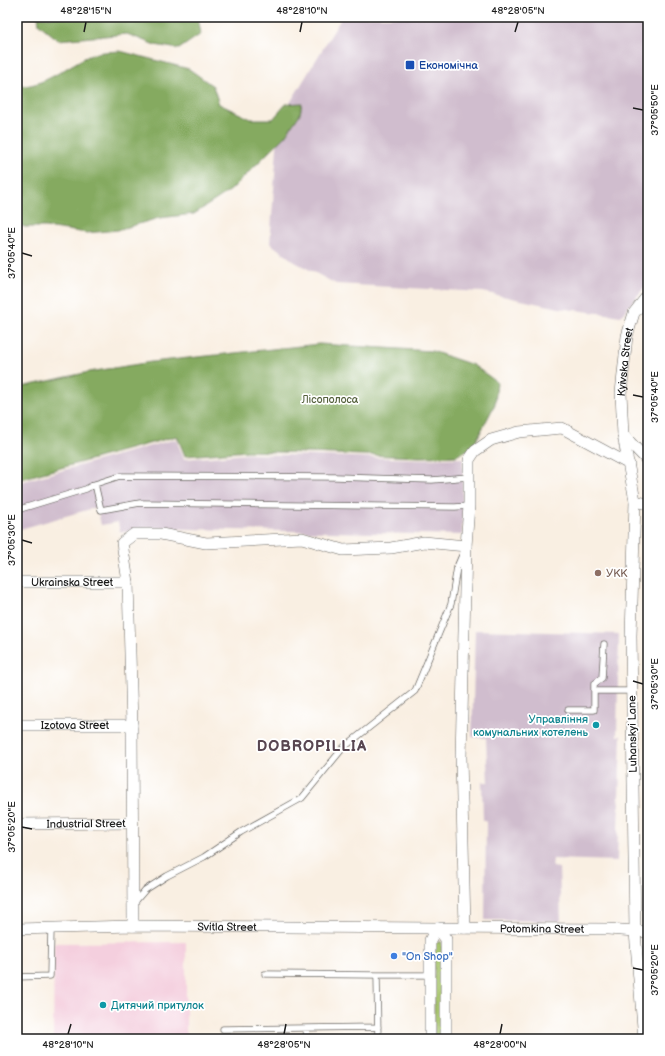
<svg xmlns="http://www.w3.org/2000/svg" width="665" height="1056" font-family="'Balsamiq Sans',sans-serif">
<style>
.built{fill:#f4cfde}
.industrial{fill:#d0bdce}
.green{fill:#a7c56c;stroke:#627044}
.forest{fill:#85aa60;stroke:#50633e}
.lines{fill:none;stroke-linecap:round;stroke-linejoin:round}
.service-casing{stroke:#696661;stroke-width:7}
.minor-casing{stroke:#696661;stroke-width:12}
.service{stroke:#fff;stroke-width:5.5}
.minor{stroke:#fff;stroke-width:11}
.ticks{fill:none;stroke:#1c1c1c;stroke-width:1.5}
.transit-dot{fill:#1a4fb4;stroke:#fff;stroke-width:1.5}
.education-dot{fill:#8d6e63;stroke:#fff;stroke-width:1.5}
.culture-dot{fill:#0f9aa8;stroke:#fff;stroke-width:1.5}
.shop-dot{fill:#3f7fe0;stroke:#fff;stroke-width:1.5}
.labels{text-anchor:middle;stroke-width:3.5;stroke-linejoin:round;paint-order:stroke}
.transit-label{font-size:11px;fill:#164399;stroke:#fff;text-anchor:start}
.street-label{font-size:11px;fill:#1c1c1c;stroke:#fff}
.park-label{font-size:11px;fill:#54603c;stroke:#fff}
.education-label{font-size:11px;fill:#785e54;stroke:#fff;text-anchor:start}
.culture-label{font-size:11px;fill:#0d838f;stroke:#fff;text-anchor:end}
.shop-label{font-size:11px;fill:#366cbe;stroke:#fff;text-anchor:start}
.district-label{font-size:15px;font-weight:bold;letter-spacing:1px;fill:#584651;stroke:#fff}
.neatline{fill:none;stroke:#1c1c1c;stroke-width:1.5}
.ticks-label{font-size:10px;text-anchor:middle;fill:#1c1c1c}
</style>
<rect width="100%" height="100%" fill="#fff"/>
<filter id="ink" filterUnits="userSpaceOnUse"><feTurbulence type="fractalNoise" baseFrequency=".025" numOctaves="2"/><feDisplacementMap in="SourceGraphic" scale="8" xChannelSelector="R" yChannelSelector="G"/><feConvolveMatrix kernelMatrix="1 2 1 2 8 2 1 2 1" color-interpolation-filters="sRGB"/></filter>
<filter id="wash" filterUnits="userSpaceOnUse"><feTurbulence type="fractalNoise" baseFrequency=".012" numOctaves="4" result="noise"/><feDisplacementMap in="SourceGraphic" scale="16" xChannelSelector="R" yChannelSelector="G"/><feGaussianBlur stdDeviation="0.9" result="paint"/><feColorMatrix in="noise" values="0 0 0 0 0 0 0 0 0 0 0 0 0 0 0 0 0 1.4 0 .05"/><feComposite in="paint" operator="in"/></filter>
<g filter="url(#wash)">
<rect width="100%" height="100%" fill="#f9efe2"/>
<path class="built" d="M186,942V1039H53L54,943Z"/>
<path class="industrial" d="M342,17H648V283L621,316L559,308L483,292L336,284L295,262L270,243L279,121Z
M176,439L184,459L248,454L422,459L463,458L462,535L150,528L120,532L118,522L101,525L97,507L17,530V483Z
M475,630L619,634L617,736H621L617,861L553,859L552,867L559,868L561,921L485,920L486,822L483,820L482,782H488L486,738L472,737Z"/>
<path class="green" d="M434,942H442V1039H434Z"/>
<path class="forest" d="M38,17H198L201,34L179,49L155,45L127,34L58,40L39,24Z
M120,51L189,69L213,86L219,104L251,119H273L286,104L302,103L300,114L285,136L231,190L194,214L159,218L118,230L87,233L45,227H25L17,224V86C44,88 67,65 91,55C99,51 111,52 120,51Z
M319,344L432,351L473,365L497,382L495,404L473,447L456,456L421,457L248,451L185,456L177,436L17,480V388L89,372L151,362Z"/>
</g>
<g filter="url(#ink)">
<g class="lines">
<g class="service-casing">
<path id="service" d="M95,484L101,510L140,503L455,507L469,506
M17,510L86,489L95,484L120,476L336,477L432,480L468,477
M594,691H632
M568,710H594V684L602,678L604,644
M134,903L145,890L167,876L204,857L241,832L302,798L343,748L415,691L451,604L457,567L463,553
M265,974L377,975
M17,1009V977L50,976L51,929
M223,1029L378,1027
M306,1029L307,1039
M378,1039L377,975H430"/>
</g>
<g class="minor-casing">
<g id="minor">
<path d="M623,435L648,461"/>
<path d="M635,501L648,504"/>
<path id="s1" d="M17,582H128"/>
<path id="s2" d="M17,725H132"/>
<path id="s3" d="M17,824L132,823"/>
<path d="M133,926L132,725L128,582L122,543L134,534H161L206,543L302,538L343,550L391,548L424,542L466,546"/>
<path d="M437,928L446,939V1039"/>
<path d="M465,928L461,757L466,546L469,506V460L475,451L491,440L519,432L562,428L629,464"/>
<path id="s4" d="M17,929L133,926L437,928L608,929L648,932"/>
<path d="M430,1039V940L437,928"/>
<path id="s5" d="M644,1039L635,932L631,636L635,501L623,435L621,393L627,336L634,313L648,295"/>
</g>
</g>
<use href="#service" class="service"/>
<use href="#minor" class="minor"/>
</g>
</g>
<path class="ticks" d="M84,32L86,22M300,32L302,22M515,32L518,22M633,108L643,110M22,253L32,256M633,395L643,397M22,540L32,543M633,681L643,684M22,827L32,829M633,968L643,970M68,1034L71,1024M284,1034L286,1024M500,1034L502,1024"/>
<rect class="transit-dot" x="405" y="60" width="10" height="10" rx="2"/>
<circle class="education-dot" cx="598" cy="573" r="4"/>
<g class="culture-dot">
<circle cx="596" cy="725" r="4"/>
<circle cx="103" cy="1005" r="4"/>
</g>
<circle class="shop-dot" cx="394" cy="956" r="4"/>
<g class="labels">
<g class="transit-label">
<text x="419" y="69">Економічна</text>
</g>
<g class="street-label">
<text dy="4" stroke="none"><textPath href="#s5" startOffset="679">Kyivska Street</textPath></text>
<text dy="4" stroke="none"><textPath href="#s1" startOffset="55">Ukrainska Street</textPath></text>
<text dy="4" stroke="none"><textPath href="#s2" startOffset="58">Izotova Street</textPath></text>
<text transform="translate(632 734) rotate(-91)" y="4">Luhanskyi Lane</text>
<text dy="4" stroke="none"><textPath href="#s3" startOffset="69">Industrial Street</textPath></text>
<text dy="4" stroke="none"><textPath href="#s4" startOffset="210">Svitla Street</textPath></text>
<text dy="4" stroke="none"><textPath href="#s4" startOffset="525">Potomkina Street</textPath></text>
</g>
<g class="park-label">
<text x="330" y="403">Лісополоса</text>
</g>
<g class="education-label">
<text x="606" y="577">УКК</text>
</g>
<g class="culture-label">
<text x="588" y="723">Управління<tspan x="588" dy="13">комунальних котелень</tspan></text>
<text x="111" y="1009" text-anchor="start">Дитячий притулок</text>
</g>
<g class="shop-label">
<text x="402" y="960">"On Shop"</text>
</g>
<g class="district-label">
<text x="312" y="751">DOBROPILLIA</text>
</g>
</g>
<rect width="665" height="1056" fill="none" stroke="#fff" stroke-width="44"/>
<rect x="22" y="22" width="621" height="1012" class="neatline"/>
<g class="ticks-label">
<text x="86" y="14">48°28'15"N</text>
<text x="302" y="14">48°28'10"N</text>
<text x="518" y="14">48°28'05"N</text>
<text transform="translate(654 110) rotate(-90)" y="4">37°05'50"E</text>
<text transform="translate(11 253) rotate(-90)" y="4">37°05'40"E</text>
<text transform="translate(654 397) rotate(-90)" y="4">37°05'40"E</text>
<text transform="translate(11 540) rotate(-90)" y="4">37°05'30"E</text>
<text transform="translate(654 684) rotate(-90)" y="4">37°05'30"E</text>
<text transform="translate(11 827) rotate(-90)" y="4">37°05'20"E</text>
<text transform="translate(654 970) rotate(-90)" y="4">37°05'20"E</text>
<text x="68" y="1048">48°28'10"N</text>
<text x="284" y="1048">48°28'05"N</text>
<text x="500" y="1048">48°28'00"N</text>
</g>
</svg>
